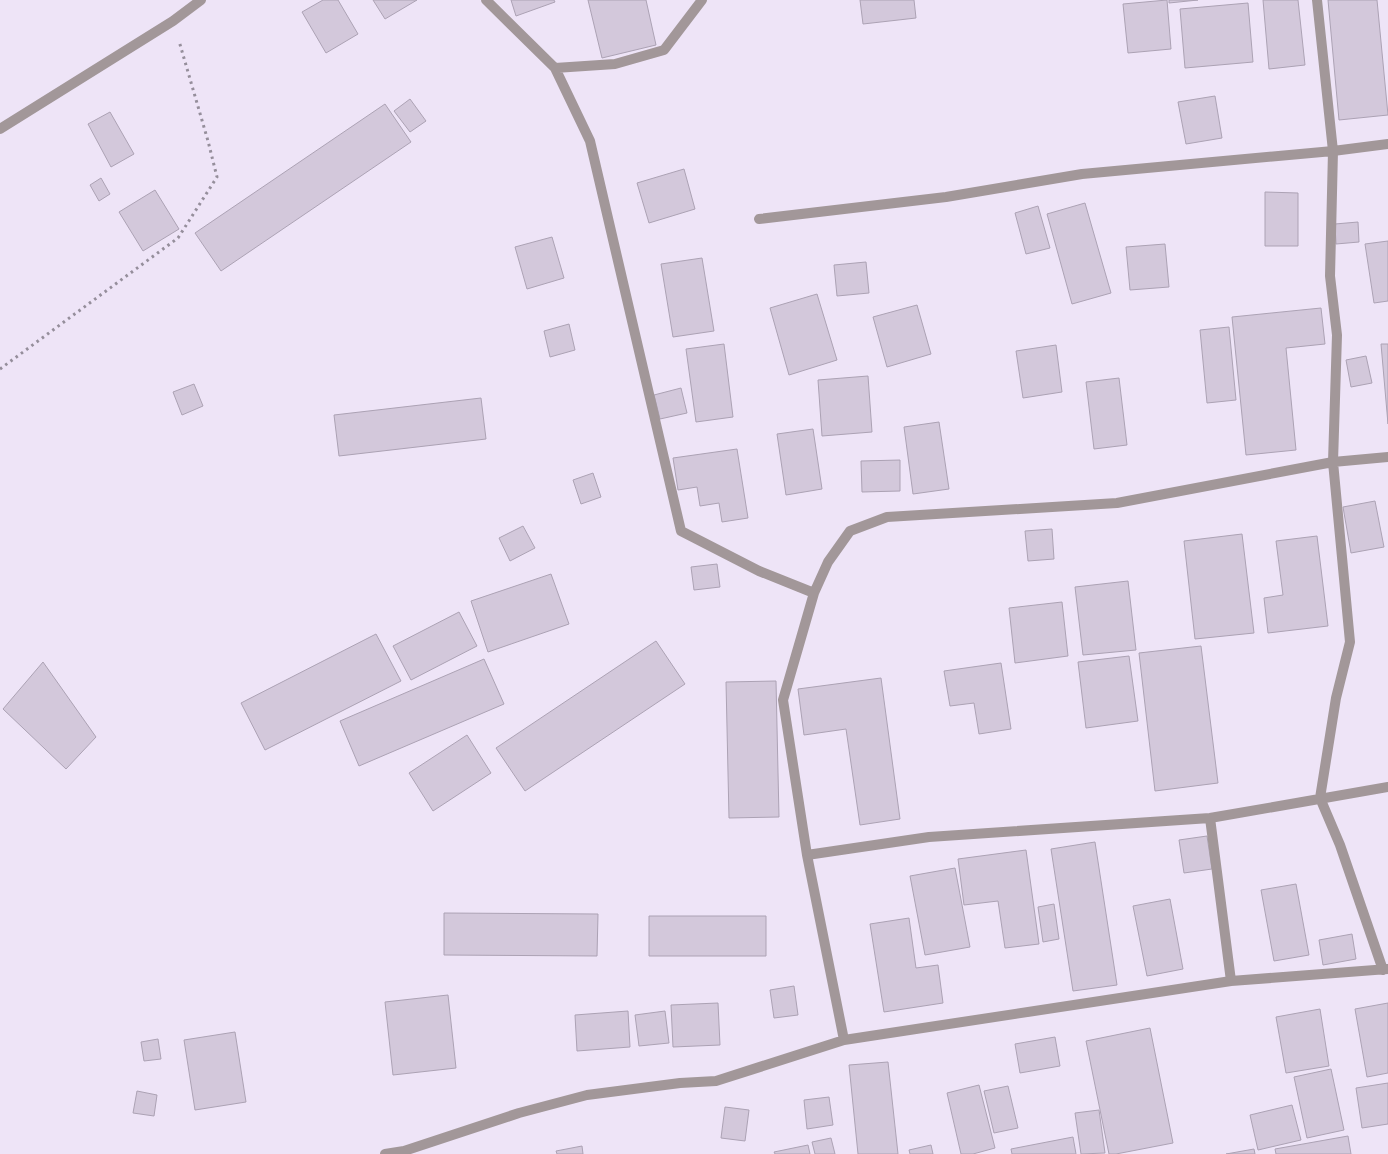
<svg xmlns="http://www.w3.org/2000/svg" width="1388" height="1154" font-family="'Libre Baskerville',serif">
<style>
.building{fill:#d3c8db;stroke:#aca2b4}
.lines{fill:none;stroke-linecap:round;stroke-linejoin:round}
.path{stroke:#958e9b;stroke-width:3;stroke-dasharray:2.5 4;stroke-linecap:butt}
.minor{stroke:#a29799;stroke-width:10}
</style>
<rect width="100%" height="100%" fill="#eee4f7"/>
<path class="building" d="M323,0H338L358,34L326,53L302,12Z
M373,0H417L385,19Z
M511,0H554L555,2L516,16Z
M588,0H646L656,45L602,58Z
M860,0H914L916,18L863,24Z
M1167,0L1171,49L1128,53L1123,4Z
M1169,0H1198L1169,3Z
M1263,0H1298L1305,65L1269,69Z
M1328,0H1377L1388,115L1339,120Z
M1248,3L1253,62L1185,68L1180,9Z
M1215,96L1222,138L1186,144L1178,102Z
M410,99L426,121L410,132L394,111Z
M385,104L411,142L221,271L195,233Z
M110,112L134,154L111,167L88,124Z
M684,169L695,209L649,223L637,183Z
M101,178L110,194L99,201L90,185Z
M155,190L179,229L143,251L119,212Z
M1265,192L1298,193V246H1265Z
M1085,203L1111,293L1072,304L1047,214Z
M1038,206L1050,248L1026,254L1015,213Z
M1358,222L1359,242L1336,244L1335,224Z
M552,237L564,278L527,289L515,247Z
M1388,241V301L1374,303L1365,244Z
M1165,244L1169,287L1130,290L1126,247Z
M702,258L714,331L673,337L661,264Z
M866,262L869,293L837,296L834,265Z
M817,294L837,360L789,375L770,308Z
M917,305L931,354L887,367L873,317Z
M1321,308L1325,344L1286,348L1296,450L1246,455L1232,317Z
M569,324L575,350L550,357L544,331Z
M1229,327L1236,400L1207,403L1200,330Z
M724,344L733,417L696,422L686,349Z
M1381,344H1388V424Z
M1056,345L1062,392L1023,398L1016,351Z
M1366,356L1372,383L1351,387L1346,360Z
M868,376L872,432L822,436L818,380Z
M1119,378L1127,445L1094,449L1086,382Z
M194,384L203,406L182,415L173,392Z
M681,388L687,413L660,419L654,395Z
M481,398L486,439L339,456L334,415Z
M939,422L949,489L913,494L904,427Z
M813,429L822,489L786,495L777,434Z
M737,449L748,518L722,522L719,503L700,506L697,487L678,490L673,458Z
M900,460V491L862,492L861,461Z
M593,473L601,497L581,504L573,480Z
M1375,501L1384,547L1351,553L1343,507Z
M523,526L535,548L510,561L499,538Z
M1052,529L1054,559L1028,561L1025,531Z
M1242,534L1254,633L1195,639L1184,541Z
M1317,536L1328,626L1268,633L1264,598L1283,595L1276,541Z
M717,564L720,587L694,590L691,567Z
M551,574L569,624L488,652L471,601Z
M1128,581L1136,650L1083,655L1075,587Z
M1062,602L1068,656L1015,663L1009,608Z
M459,612L477,646L411,680L393,646Z
M376,634L401,681L265,750L241,703Z
M656,641L685,684L525,791L496,748Z
M1201,646L1218,783L1155,791L1139,653Z
M1129,656L1138,721L1086,728L1078,662Z
M484,659L504,704L359,766L340,721Z
M43,662L96,737L66,769L3,709Z
M1001,663L1011,729L979,734L974,703L950,706L944,671Z
M881,678L900,819L860,825L846,729L804,735L798,689Z
M776,681L779,817L729,818L726,682Z
M467,735L491,773L433,811L409,773Z
M1207,836L1212,869L1184,873L1179,840Z
M1095,842L1117,985L1073,991L1051,849Z
M1026,850L1039,944L1005,948L998,901L964,905L958,859Z
M955,868L970,947L925,955L910,876Z
M1296,884L1309,955L1274,961L1261,890Z
M1170,899L1183,969L1147,976L1133,906Z
M1054,904L1059,939L1043,942L1038,907Z
M444,913L598,914L597,956L444,955Z
M649,916H766V956H649Z
M909,918L916,968L938,965L943,1003L884,1012L870,924Z
M1352,934L1356,959L1323,965L1319,940Z
M794,986L798,1015L774,1018L770,990Z
M448,995L456,1068L393,1075L385,1002Z
M718,1003L720,1045L673,1047L671,1005Z
M1388,1003V1073L1367,1077L1355,1009Z
M1320,1009L1329,1066L1286,1073L1276,1017Z
M628,1011L630,1047L577,1051L575,1015Z
M665,1011L669,1043L639,1046L635,1015Z
M1150,1028L1173,1143L1116,1154H1109L1086,1041Z
M235,1032L246,1102L195,1110L184,1040Z
M1055,1037L1060,1066L1020,1073L1015,1044Z
M158,1039L161,1059L144,1061L141,1042Z
M888,1062L898,1154H858L849,1065Z
M1331,1069L1344,1130L1307,1138L1294,1077Z
M1388,1083V1124L1362,1128L1356,1088Z
M979,1085L995,1148L973,1154H961L947,1093Z
M1008,1086L1018,1128L994,1133L984,1091Z
M137,1091L157,1095L154,1116L133,1113Z
M829,1097L833,1125L807,1129L804,1100Z
M1292,1105L1301,1140L1258,1150L1250,1115Z
M725,1107L749,1110L745,1141L721,1138Z
M1099,1110L1105,1153L1081,1154L1075,1113Z
M1348,1136L1351,1154H1276L1275,1149Z
M1073,1137L1076,1154H1012L1011,1149Z
M831,1138L835,1154H815L812,1142Z
M808,1145L810,1154H775L774,1152Z
M931,1145L933,1154H910L909,1150Z
M582,1146L583,1154H557L556,1151Z
M1254,1149L1255,1154H1226Z"/>
<g class="lines">
<path class="path" d="M0,369L178,238L217,177L208,141L179,41"/>
<path class="minor" d="M486,0L555,68L590,141L681,531L759,571L814,593
M1317,0L1333,151L1330,276L1337,335L1333,462L1350,642L1336,698L1320,798L1340,845L1383,970
M555,68L615,64L664,50L702,0
M0,129L173,21L201,0
M759,219L946,197L1082,174L1333,151L1388,144
M1210,818L1231,981
M807,855L929,837L1210,818L1388,787
M844,1040L807,855L783,700L814,593L828,562L850,531L887,517L1117,503L1333,462L1388,457
M385,1154L404,1151L519,1113L587,1095L680,1083L716,1081L844,1040L1231,981L1388,969"/>
</g>
</svg>
